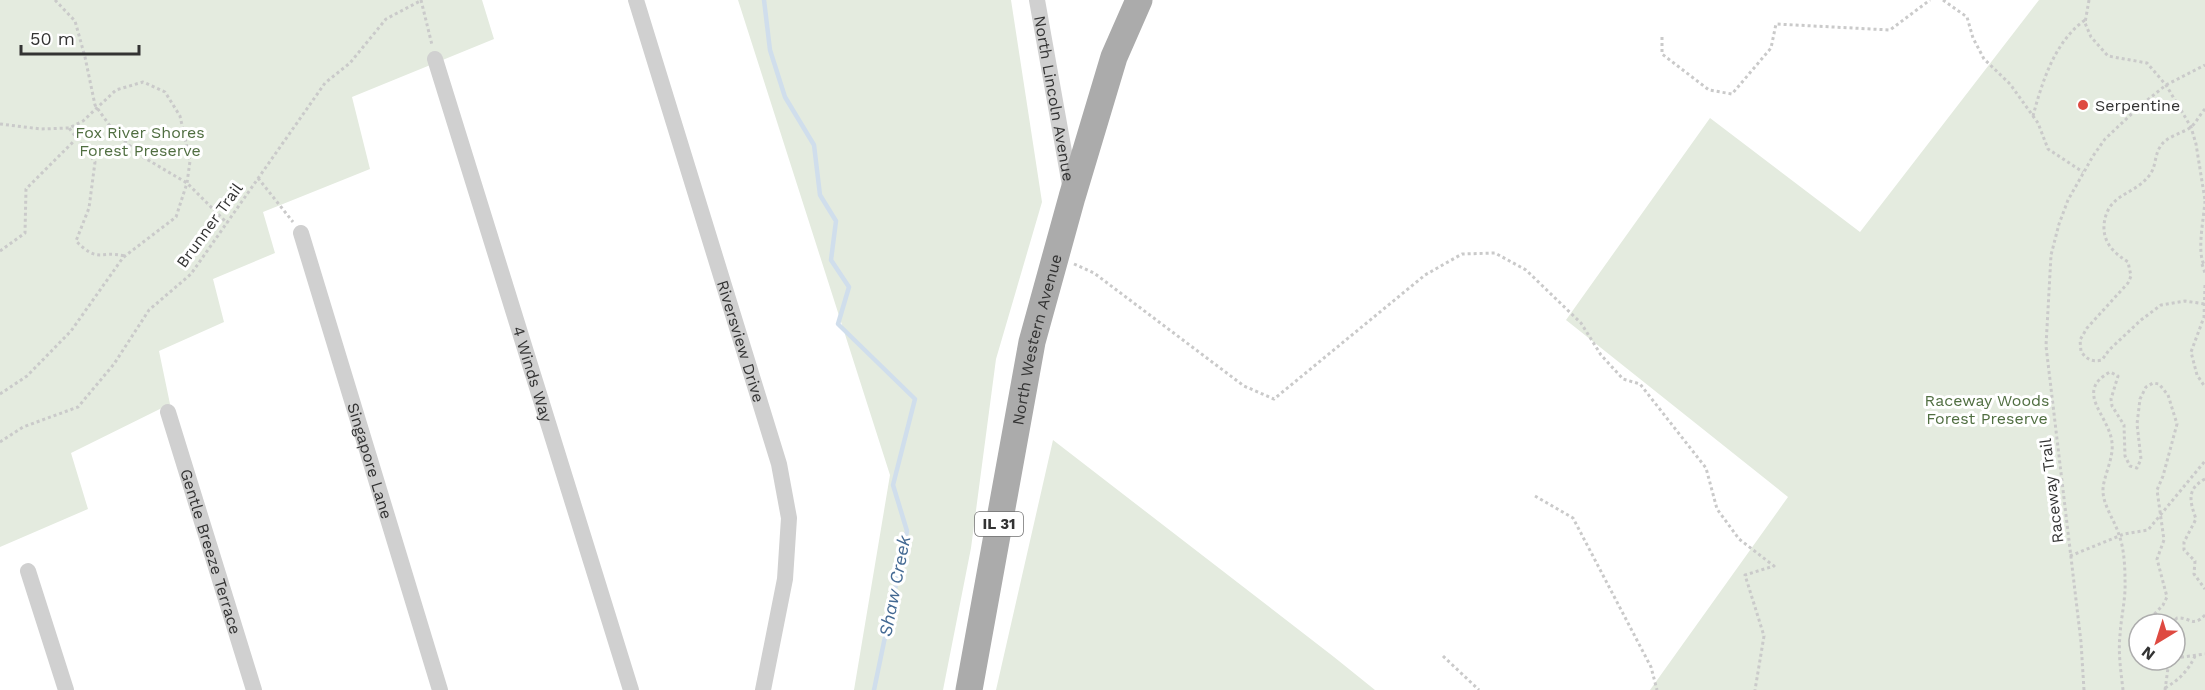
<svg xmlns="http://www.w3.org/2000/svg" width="2205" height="690" font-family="'Work Sans',sans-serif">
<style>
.green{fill:#e4ebdf;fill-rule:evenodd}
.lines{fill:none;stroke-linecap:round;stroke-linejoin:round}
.stream{stroke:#d0deec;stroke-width:4.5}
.path{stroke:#cacaca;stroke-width:3;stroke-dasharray:3 3;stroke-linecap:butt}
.street{stroke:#d0d0d0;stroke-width:16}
.primary{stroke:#ababab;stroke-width:27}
.poi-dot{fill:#de4a41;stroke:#fff;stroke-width:2}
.labels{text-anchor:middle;stroke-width:6;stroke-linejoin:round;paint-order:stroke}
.shield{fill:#fff;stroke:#707070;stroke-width:1.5}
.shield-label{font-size:15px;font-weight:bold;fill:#333}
.street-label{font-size:16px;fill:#333;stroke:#fff}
.poi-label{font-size:16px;fill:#333;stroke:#fff;text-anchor:start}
.park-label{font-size:16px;fill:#506e41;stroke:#fff}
.water-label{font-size:18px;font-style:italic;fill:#436993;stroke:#fff}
</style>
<rect width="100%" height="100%" fill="#fff"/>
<path class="green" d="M0,0H482L494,39L352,97L370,169L263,212L275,253L213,279L224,322L159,351L170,404L71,453L88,509L0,547Z
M738,0H1011L1042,202L996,359L971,548L943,690H854L890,475Z
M2039,0H2205V690H1650L1788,497L1566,320L1710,118L1860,232ZM2139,624H2175V660H2139Z
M1053,440L1334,657L1375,690H996Z"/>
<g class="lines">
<path class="stream" d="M764,0L770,50L785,97L814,145L820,195L836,221L831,260L849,287L838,324L915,399L893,485L907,531L874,690"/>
<path class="path" d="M55,0L75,21L85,57L95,105L115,133L143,157L187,183L227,223
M421,0L432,45
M1943,0L1967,17L1973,38L1984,59L2010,84L2033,116L2038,123L2048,149L2083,172
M2089,0L2085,23L2091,37L2108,56L2147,63L2166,85L2191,127L2196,144L2205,200
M1662,37V54L1709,90L1732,94L1771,48L1776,24L1890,30L1930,0
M2205,109C2200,114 2197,122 2191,127C2182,134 2166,136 2160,147C2155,154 2156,165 2151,173C2136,196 2107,192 2104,225C2103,243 2114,253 2128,262L2131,276L2128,283L2087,328L2080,340L2081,352C2088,360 2092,362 2102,360L2109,350L2141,320L2161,305L2185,301L2205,304
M2033,116C2042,82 2055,41 2085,20
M0,124L41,129L69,128
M258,178L293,222
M2205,201C2204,218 2196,254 2205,266
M0,251L25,233L26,189L77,138
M1074,264L1094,273L1244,386L1274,399L1425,275L1462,254L1495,253L1526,270L1581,323L1601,355L1623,379L1640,384L1706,468L1717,509L1739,539L1774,566L1745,575L1764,636L1755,690
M2202,264L2205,273
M2205,285L2204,317L2191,352L2197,375L2205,387
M0,394L27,376L71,331L122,259L125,256L176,217L187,183L190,161L180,116L165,92L143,82L116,90L83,121L69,128L95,162L89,208L76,241C99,264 99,250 125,256
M0,442L23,427L78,407L114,364L149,310L191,274L325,83L350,63L386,19L422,0
M2205,479C2186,489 2190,502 2196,519L2184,542V550L2195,561L2194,574L2205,589
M1535,496L1573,518L1651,667L1657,690
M2070,556L2124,534L2148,530L2205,461
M2171,624L2177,618C2191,617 2192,628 2205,615
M1443,656L1479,690
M2175,658L2205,654
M2165,688C2179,680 2188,671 2195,656
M2084,690L2081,642L2046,346L2051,255L2059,224L2068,200L2093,156L2105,139L2140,106L2166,85L2205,65
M2123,690C2121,672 2118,653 2120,635C2121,617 2126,598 2125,580C2125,566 2124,548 2119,535C2115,521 2104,507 2103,492C2102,479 2114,459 2112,443C2110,416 2073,392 2110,372L2118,376L2111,399L2112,406L2124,425L2125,456L2130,466L2137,468L2141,459L2137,424L2140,399L2146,387L2153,383L2159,384L2168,395L2177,424L2163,476L2157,490L2164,540L2157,559L2167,597L2163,605L2145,624
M2165,690L2168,668L2173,660"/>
<g class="street">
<path id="s1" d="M636,0L779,464L789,518L785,579L763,690"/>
<path id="s2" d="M1037,0L1071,191"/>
<path id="s3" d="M435,59L631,690"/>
<path id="s4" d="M301,233L440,690"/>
<path id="s5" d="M168,412L254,690"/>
<path d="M28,571L66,690"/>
</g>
<path class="primary" id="s6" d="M969,690L1032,342L1072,197L1114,57L1139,0"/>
</g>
<circle class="poi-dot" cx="2083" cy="105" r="6"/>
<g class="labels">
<rect class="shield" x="975" y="512" width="48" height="24" rx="4.5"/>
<g class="shield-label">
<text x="999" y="529">IL 31</text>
</g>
<g class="street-label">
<text dy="6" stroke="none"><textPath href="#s2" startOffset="100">North Lincoln Avenue</textPath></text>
<text transform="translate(209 225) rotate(-54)" y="6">Brunner Trail</text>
<text dy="6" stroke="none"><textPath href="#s6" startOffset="357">North Western Avenue</textPath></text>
<text dy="6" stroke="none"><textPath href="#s1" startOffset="357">Riversview Drive</textPath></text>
<text dy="6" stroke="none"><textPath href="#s3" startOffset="330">4 Winds Way</textPath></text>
<text dy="6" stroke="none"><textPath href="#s4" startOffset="238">Singapore Lane</textPath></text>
<text transform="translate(2051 491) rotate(-97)" y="6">Raceway Trail</text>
<text dy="6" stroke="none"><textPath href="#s5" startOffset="146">Gentle Breeze Terrace</textPath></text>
</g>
<g class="poi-label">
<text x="2095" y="111">Serpentine</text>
</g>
<g class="park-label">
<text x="140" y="138">Fox River Shores<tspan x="140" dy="18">Forest Preserve</tspan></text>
<text x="1987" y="406">Raceway Woods<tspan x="1987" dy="18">Forest Preserve</tspan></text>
</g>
<g class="water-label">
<text transform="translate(895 586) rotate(-79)" y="6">Shaw Creek</text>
</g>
</g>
<g transform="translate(2157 642) rotate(218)"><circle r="28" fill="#ffffff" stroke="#adadad" stroke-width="1.5"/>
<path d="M0-4.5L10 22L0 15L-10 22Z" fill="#de4a41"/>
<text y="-9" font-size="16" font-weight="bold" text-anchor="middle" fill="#333333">N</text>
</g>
<path d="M21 45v9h118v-9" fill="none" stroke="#333333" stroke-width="3"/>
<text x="30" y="45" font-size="18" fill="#333333" stroke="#ffffff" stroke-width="4.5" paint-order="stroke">50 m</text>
</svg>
